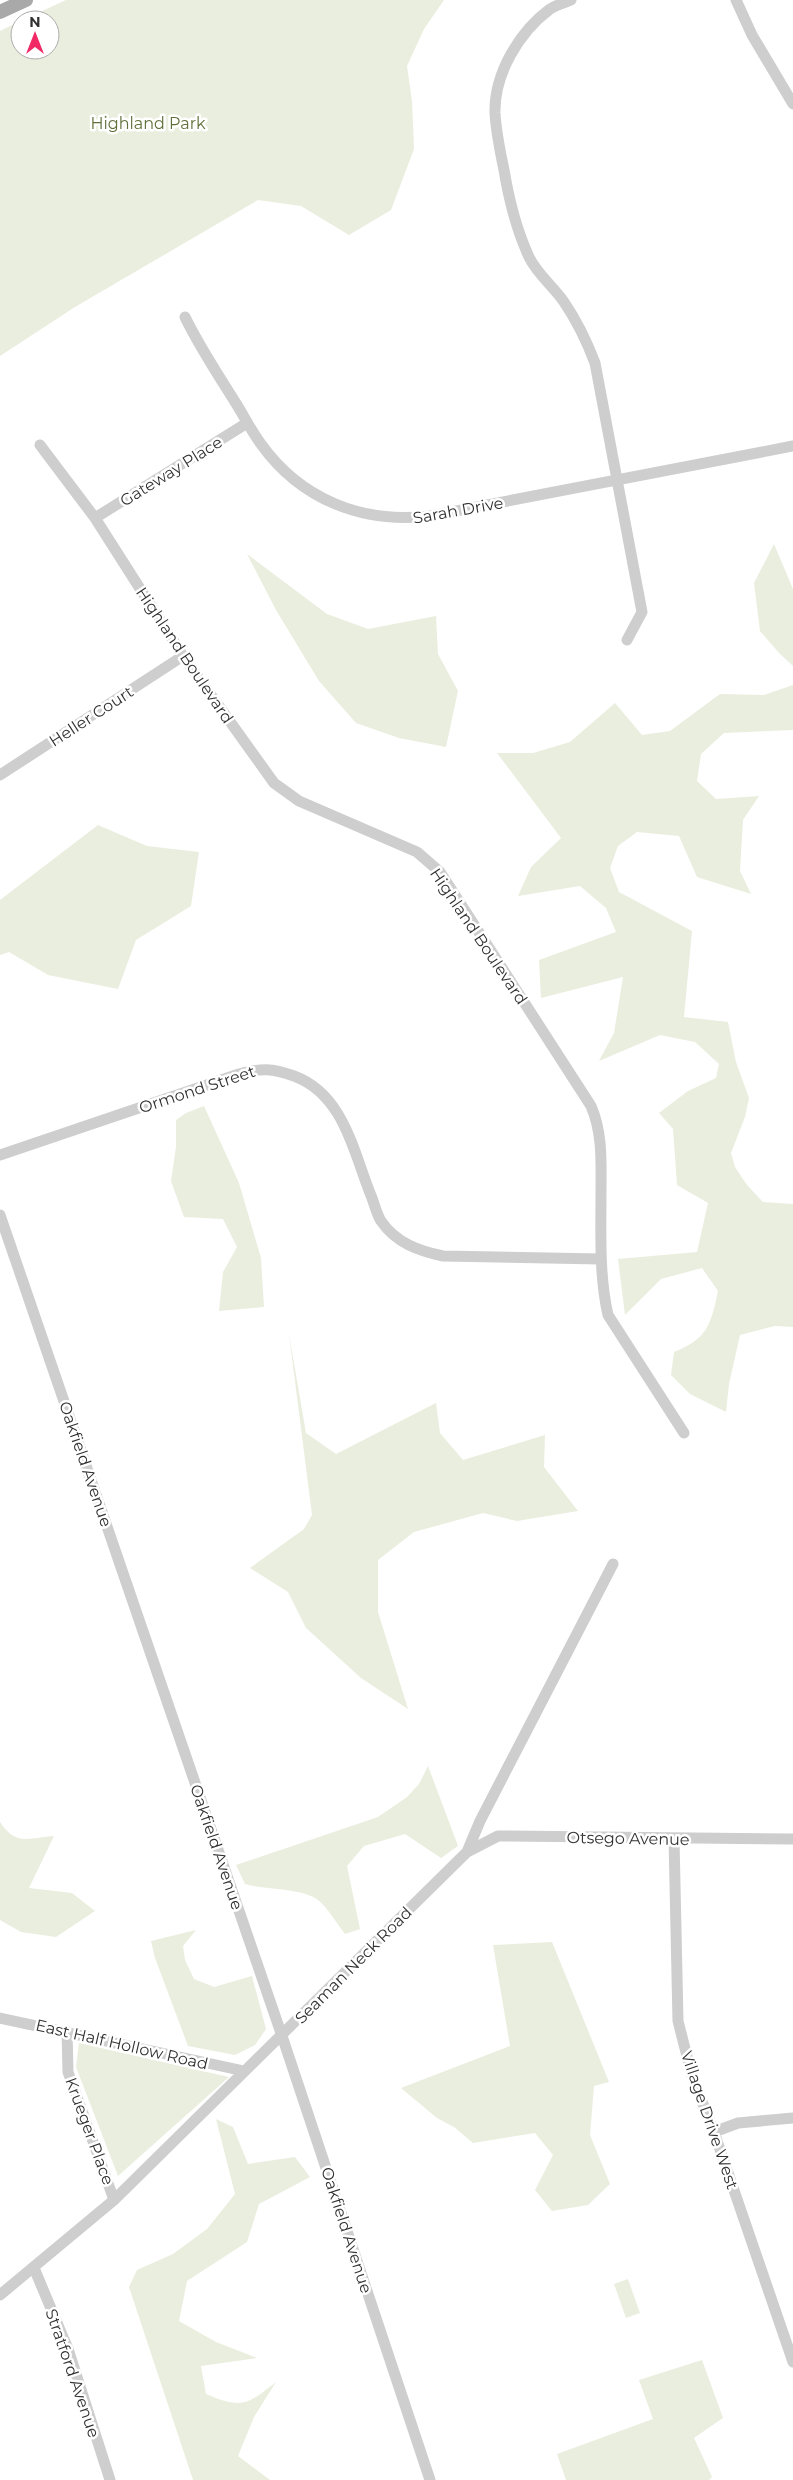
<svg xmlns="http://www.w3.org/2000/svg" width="793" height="2480" font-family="Montserrat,sans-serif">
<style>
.green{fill:#eaeede}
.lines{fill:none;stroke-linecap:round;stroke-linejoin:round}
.minor{stroke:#cecece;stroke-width:11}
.major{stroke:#a9a9a9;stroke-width:14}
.labels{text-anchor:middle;stroke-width:5;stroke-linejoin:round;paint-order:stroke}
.park-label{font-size:16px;fill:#60703a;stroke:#fff}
.street-label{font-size:16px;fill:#313131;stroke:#fff}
</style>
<rect width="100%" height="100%" fill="#fff"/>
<path class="green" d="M66,0H444L424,29L407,66L412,101L414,149L391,210L349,235L301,206L258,200L75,307L0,356V31L20,21V50H50V20H23Z
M774,544L793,589V666L779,653L760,631L754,583Z
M247,554L327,614L368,629L436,616L438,654L458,691L446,747L399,738L356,723L319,681L276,610Z
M793,685V730L724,733L701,754L697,781L716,799L759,796L743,820L740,871L751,894L697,877L679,836L637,832L618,846L610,868L619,892L692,931L684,1017L728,1022L736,1062L749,1098L745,1117L731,1153L735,1167L747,1185L763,1202L793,1204V1327L775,1326L740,1335L729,1384L726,1412L690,1394L671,1375L674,1352C707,1339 711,1325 718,1291L702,1268L661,1279L625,1315L618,1259L697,1252L708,1203L677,1185L673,1129L659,1113L688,1091L716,1078L719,1064L695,1042L660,1035L599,1061L614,1033L623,977L541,998L539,960L616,932L606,908L580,886L518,896L531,867L561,838L497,753H533L570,742L615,703L642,735L670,731L720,694L764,695Z
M98,825L147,846L199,852L191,906L136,940L118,989L48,975L9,952L0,955V900Z
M204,1106L239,1183L261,1258L264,1307L219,1311L223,1272L237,1247L223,1219L184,1217L171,1181L176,1147V1120L186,1113Z
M289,1334L306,1433L336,1454L436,1403L440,1433L463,1460L545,1435L544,1467L578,1511L517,1521L483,1513L414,1532L378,1560V1612L408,1709L361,1678L306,1628L288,1592L250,1568L304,1529L312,1515Z
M428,1766L458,1846L441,1858L405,1834L364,1846L347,1866L360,1929L345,1934C337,1924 328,1908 318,1900C303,1888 265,1890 245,1884L236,1865L378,1817L407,1797L419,1784Z
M0,1822C15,1846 29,1838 54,1836L29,1888L72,1893L95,1911L56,1937L21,1932L0,1920Z
M196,1930L183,1946L185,1960L194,1979L214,1987L252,1976L266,2029L255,2045L235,2055L188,2046L155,1958L151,1941Z
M552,1942L609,2082L594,2086L590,2135L610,2184L588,2205L552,2211L535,2190L553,2155L535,2133L473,2143L454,2127L437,2118L401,2088L510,2046L493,1945Z
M79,2043L229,2077L118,2176L76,2067Z
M216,2119L233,2127L248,2164L295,2157L310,2177L259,2204L247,2242L187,2281L179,2321L216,2342L257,2358L201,2366L206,2394C242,2409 247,2405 276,2382L254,2417L238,2456L270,2480H193L129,2287L137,2270L173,2254L207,2229L235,2194Z
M628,2279L640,2313L626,2318L614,2284Z
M702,2360L723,2418L694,2438L712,2477L709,2480H566L557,2454L653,2419L639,2380Z"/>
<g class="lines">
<path class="minor" d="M571,0C564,3 556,5 550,9C519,32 494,74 495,113C496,132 500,151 504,170C509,200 516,229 529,257C537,274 554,287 564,302C577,321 587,342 595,363L642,612L627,640
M736,0L752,35L793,104
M185,317C200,348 219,376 237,405C245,418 252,432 261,444C301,500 363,524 430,516L793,446
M40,445L95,518L183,656L274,783L299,801L417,852L440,872L591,1106C603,1134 601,1163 601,1193C601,1234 599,1275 608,1315L684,1433
M95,518L247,423
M0,775L183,656
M0,1155L239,1074C261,1068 272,1068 294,1076C343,1094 353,1150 370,1193C374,1202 376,1213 381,1221C396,1243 419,1251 443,1256L601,1259
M0,1215L282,2036L430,2480
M674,1839L678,2021L692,2076L714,2132L793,2362
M467,1852L498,1836L793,1839
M0,2018L244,2071
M67,2031L68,2072L114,2200
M714,2132L738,2123L793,2118
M34,2268L68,2349L110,2480
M0,2295L114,2200L467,1852L480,1821L613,1564"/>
<path class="major" d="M0,12L26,0"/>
</g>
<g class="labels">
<g class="park-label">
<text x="148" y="129">Highland Park</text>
</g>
<g class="street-label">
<text transform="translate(171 471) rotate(-32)" y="6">Gateway Place</text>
<text transform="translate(458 510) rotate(-10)" y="6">Sarah Drive</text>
<text transform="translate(185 655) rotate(56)" y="6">Highland Boulevard</text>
<text transform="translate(91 716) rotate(-33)" y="6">Heller Court</text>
<text transform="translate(479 936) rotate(56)" y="6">Highland Boulevard</text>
<text transform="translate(197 1089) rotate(-18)" y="6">Ormond Street</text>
<text transform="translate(86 1464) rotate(71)" y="6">Oakfield Avenue</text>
<text transform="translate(628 1838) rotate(1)" y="6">Otsego Avenue</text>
<text transform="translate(217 1847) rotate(71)" y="6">Oakfield Avenue</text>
<text transform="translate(353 1965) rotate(-45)" y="6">Seaman Neck Road</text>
<text transform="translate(122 2044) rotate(13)" y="6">East Half Hollow Road</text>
<text transform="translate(710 2120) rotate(71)" y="6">Village Drive West</text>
<text transform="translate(90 2131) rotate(70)" y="6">Krueger Place</text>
<text transform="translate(347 2230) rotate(72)" y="6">Oakfield Avenue</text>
<text transform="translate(73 2373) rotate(71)" y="6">Stratford Avenue</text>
</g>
</g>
<g transform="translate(35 35)"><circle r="24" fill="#ffffff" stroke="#adadad"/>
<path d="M0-4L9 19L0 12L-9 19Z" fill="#f12965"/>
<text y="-8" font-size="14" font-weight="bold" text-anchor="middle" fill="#313131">N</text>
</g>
</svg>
